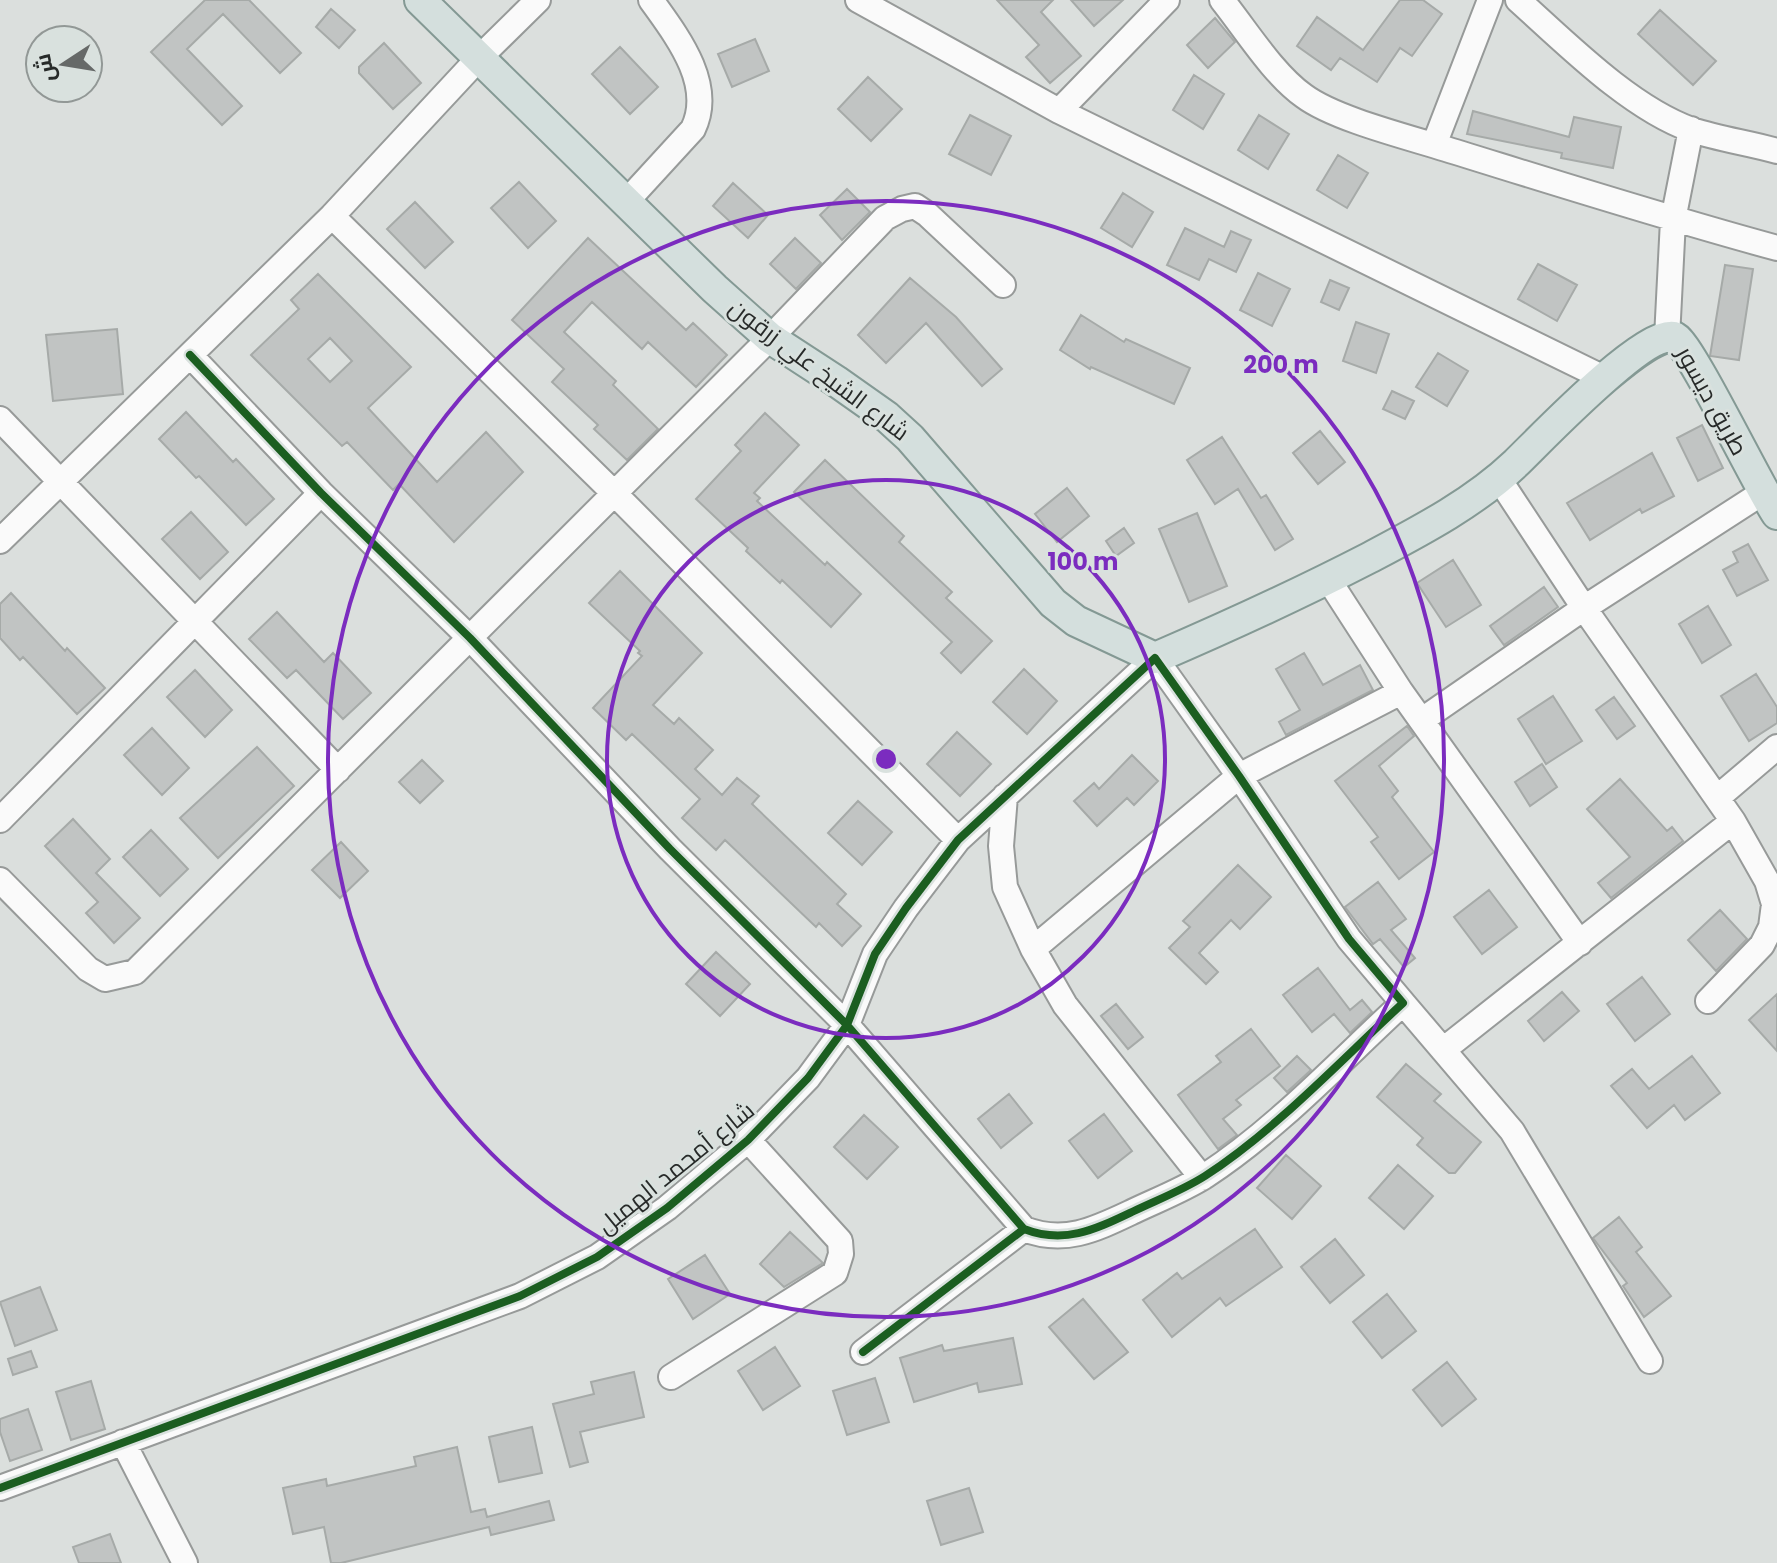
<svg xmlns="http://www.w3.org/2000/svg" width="1777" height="1563" font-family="Poppins,Cairo,sans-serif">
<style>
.building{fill:#c1c4c3;stroke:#a6aaa8;stroke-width:2;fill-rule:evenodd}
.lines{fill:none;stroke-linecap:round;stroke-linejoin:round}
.minor-casing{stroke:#979a99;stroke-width:28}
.major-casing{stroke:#849994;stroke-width:34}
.minor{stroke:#fafafa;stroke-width:24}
.major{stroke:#d4dfdd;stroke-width:30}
.cycleway-casing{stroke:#d9e1de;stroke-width:13}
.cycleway{stroke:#1b5e20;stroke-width:8}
.ring{fill:none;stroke:#7b2cbf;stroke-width:4}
.labels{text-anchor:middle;stroke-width:6;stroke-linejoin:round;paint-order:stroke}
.street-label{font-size:24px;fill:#272a29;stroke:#d9e1de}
.centre{fill:#7b2cbf;stroke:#d9e1de;stroke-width:4}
.ring-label{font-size:24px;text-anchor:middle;font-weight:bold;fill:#7b2cbf;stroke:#d9e1de;stroke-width:6;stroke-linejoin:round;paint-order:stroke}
</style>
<rect width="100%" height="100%" fill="#dbdfdd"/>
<path class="building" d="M205,0H249L301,53L280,73L223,14L187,49L242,106L222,125L151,52Z
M997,0H1053L1041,12L1081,56L1050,83L1026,57L1039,45Z
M1071,0H1123L1094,26Z
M1400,0H1423L1442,14L1412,56L1400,48L1377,82L1340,58L1331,70L1297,46L1317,17L1363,50Z
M331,9L355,30L339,48L316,27Z
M1660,10L1716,61L1693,85L1638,34Z
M1215,18L1235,42L1208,68L1187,45Z
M755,39L769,71L732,87L718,54Z
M384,43L421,83L393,109L359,73V67Z
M620,47L658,87L630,114L592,74Z
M1194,75L1224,94L1203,129L1173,110Z
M868,77L902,109L871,141L838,109Z
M1473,111L1569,137L1574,117L1621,127L1613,168L1561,158L1562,153L1467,134Z
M970,115L1011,136L991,175L949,154Z
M1259,115L1289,134L1268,169L1238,150Z
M1338,155L1368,173L1347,208L1317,190Z
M519,182L556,221L528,248L491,208Z
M733,183L768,215L748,238L713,206Z
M847,189L870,212L842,240L820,215Z
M1123,193L1153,212L1132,247L1101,228Z
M415,202L453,242L425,268L387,229Z
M1185,228L1224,247L1231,231L1251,240L1236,272L1209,259L1199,280L1167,265Z
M588,238L686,330L693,323L727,355L696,387L648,342L642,349L592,302L564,332L616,381L613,385L658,429L627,460L594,429L598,425L552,382L564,369L512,320Z
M795,238L821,263L796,289L770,264Z
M1538,264L1577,285L1557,321L1518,299Z
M1725,265L1753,269L1739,360L1710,356Z
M1258,273L1290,289L1272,326L1240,310Z
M318,274L411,367L368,408L437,482L486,432L523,472L454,542L399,484L393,490L347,442L342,446L251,355L299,309L291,300ZM330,338L352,361L330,382L308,359Z
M910,278L956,317L1002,369L982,386L926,323L886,363L858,335Z
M1330,280L1349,288L1339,310L1321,302Z
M1081,315L1124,342L1126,339L1190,368L1174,404L1091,367L1090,369L1060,350Z
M1356,322L1389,334L1376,373L1343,361Z
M117,329L123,394L53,401L46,335Z
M1438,353L1468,371L1447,406L1416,387Z
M1392,391L1414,401L1405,419L1383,409Z
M186,412L233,462L236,459L274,499L246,525L199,476L196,478L159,439Z
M765,413L799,445L754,493L760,498L757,501L825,565L827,562L861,594L831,627L782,580L780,583L746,551L748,548L696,499L741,451L735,445Z
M1702,425L1723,468L1698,481L1677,438Z
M1320,431L1345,462L1318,484L1293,453Z
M1222,437L1261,498L1266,495L1293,539L1275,550L1238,489L1215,504L1187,460Z
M1652,453L1674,496L1642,513L1640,509L1590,540L1567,503Z
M825,460L904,536L899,542L952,592L946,598L992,641L961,673L941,653L952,642L794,492Z
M1067,488L1089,516L1057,542L1035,514Z
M191,512L228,552L200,579L162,539Z
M1197,513L1227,586L1189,602L1159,529Z
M1124,528L1134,543L1116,556L1106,541Z
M1748,544L1768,580L1737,596L1723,570L1738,562L1733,552Z
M1453,560L1481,605L1446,627L1417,583Z
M620,571L702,653L653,705L674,724L679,718L713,750L695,769L722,795L737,778L759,796L752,804L846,894L837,904L861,926L842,946L819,923L816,927L725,840L716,850L682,818L700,799L632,734L626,740L593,708L642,656L638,653L640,651L589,603Z
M1544,587L1558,607L1504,645L1490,626Z
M11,593L65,651L67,648L105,688L77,714L23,657L20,660L0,638V604Z
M1708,606L1731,645L1702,663L1679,624Z
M277,612L324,662L333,653L371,693L343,719L296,670L287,678L249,639Z
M1304,653L1323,685L1360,665L1373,690L1286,735L1279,722L1300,710L1276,669Z
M1024,669L1057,701L1027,734L993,702Z
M195,670L232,710L205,737L167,697Z
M1756,674L1777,707V723L1749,741L1721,696Z
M1553,696L1582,741L1546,764L1518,719Z
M1614,697L1635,726L1617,739L1596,710Z
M1407,726L1414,736L1379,766L1398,791L1392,797L1434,852L1399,879L1371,842L1378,837L1335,781Z
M152,728L189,768L162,795L124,755Z
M957,732L991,764L960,796L927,764Z
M257,747L294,786L218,858L180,818Z
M1132,755L1158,781L1134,805L1127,798L1097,826L1074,801L1094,783L1099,789Z
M422,760L443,781L420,803L399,782Z
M1542,764L1557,787L1530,806L1515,782Z
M1620,779L1667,831L1672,827L1683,841L1611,898L1598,883L1630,857L1587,809Z
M858,801L892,832L862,865L828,833Z
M73,819L110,859L96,873L140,918L114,943L86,913L98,902L45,846Z
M151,830L188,869L160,896L123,857Z
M341,842L368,871L340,898L312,870Z
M1238,865L1271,897L1240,929L1231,920L1199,953L1218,972L1206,984L1169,948L1190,927L1183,921Z
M1378,882L1406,919L1391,930L1415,958L1404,967L1380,939L1373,944L1345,907Z
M1489,890L1517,927L1482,954L1454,917Z
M1720,910L1747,939L1716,971L1688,940Z
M716,952L750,984L720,1016L686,984Z
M1318,968L1350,1010L1362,1000L1372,1012L1350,1033L1334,1014L1312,1032L1283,995Z
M1642,977L1670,1014L1635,1041L1607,1004Z
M1562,992L1579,1011L1544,1041L1528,1021Z
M1777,994V1051L1749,1020Z
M1116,1004L1143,1037L1128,1049L1101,1016Z
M1251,1029L1280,1066L1236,1100L1241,1105L1223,1119L1237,1135L1218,1149L1178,1095L1221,1062L1216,1056Z
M1297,1056L1311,1070L1287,1092L1274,1078Z
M1692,1056L1720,1093L1685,1120L1674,1105L1647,1128L1611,1086L1632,1069L1649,1089Z
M1406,1064L1441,1094L1434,1101L1481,1142L1455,1173H1449L1417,1145L1423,1138L1377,1097Z
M1009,1094L1032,1123L1001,1148L978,1119Z
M1104,1114L1132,1151L1098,1178L1069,1141Z
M864,1115L898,1147L867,1179L834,1147Z
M1286,1155L1321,1186L1292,1219L1257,1188Z
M1398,1165L1433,1196L1404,1229L1369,1198Z
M1619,1217L1642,1247L1636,1252L1671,1296L1644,1317L1623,1286L1627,1283L1593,1238Z
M1255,1229L1282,1267L1226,1306L1220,1298L1172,1337L1143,1300L1177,1273L1182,1279Z
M790,1232L823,1263L784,1287L760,1264Z
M1335,1239L1364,1275L1330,1303L1301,1267Z
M705,1255L730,1294L693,1319L668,1279Z
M40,1287L57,1330L15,1346L0,1302Z
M1387,1294L1416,1331L1382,1358L1353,1322Z
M1083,1299L1128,1352L1094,1379L1049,1327Z
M1013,1338L1022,1384L979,1392L977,1383L914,1402L900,1358L942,1345L944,1351Z
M775,1347L800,1386L763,1410L738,1371Z
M31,1351L37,1367L13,1375L8,1359Z
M1447,1362L1476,1399L1442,1426L1413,1390Z
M634,1372L644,1417L580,1432L588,1462L570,1467L553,1404L594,1394L591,1382Z
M875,1378L889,1422L847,1435L833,1391Z
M91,1381L105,1429L71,1440L56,1392Z
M28,1409L42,1450L10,1461L0,1432V1419Z
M532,1427L542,1473L499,1482L489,1437Z
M457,1447L471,1512L485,1509L487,1517L549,1501L554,1520L491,1535L489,1527L341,1563H331L324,1527L293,1534L283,1488L326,1479L327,1486L416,1466L414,1457Z
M969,1488L983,1532L941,1545L927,1501Z
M110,1534L121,1563H79L73,1547Z"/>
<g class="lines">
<g class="minor-casing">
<path id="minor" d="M858,0L1059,111L1606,379
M1222,0C1246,30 1273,74 1304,96C1335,119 1408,137 1446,149C1556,183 1666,218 1777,248
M1518,0C1567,44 1630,108 1692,130C1719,139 1749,143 1777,151
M1059,111L1167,0
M1434,145L1490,0
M626,202L693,129C715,84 676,35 651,0
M332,216L614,493L958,840
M1667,338L1673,220L1691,129
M190,355L321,493L470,638L670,849L847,1025L1024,1229L863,1352
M0,419L338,770
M1499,479L1584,608L1733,821L1767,881L1774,904L1771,927L1762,945L1708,1001
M0,541L332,216L478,59L538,0
M1328,579L1401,692L1580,943
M1422,720L1584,608L1762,493
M1005,796L1001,846L1005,887L1033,949L1065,1005L1202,1178
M1717,798L1777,747
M0,820L321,493
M0,880L88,969L105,979L135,972L770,338L885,218L902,209L915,206L927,214L1003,285
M1033,949L1239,776L1401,692
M1403,1003L1512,1131L1650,1361
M1443,1050L1733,821
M671,1377L835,1273L841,1254L840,1241L748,1140
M123,1442L185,1563
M0,1488L520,1296L597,1257L667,1208L748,1140L808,1078L847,1025L875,954L906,908L958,840L1155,658L1239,776L1349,939L1403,1003C1340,1061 1277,1129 1205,1176C1183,1190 1157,1200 1134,1211C1096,1229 1065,1245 1024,1229"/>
</g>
<g class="major-casing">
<path id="major" d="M420,0L715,289L770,338L836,381L887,417L910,438L1053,603L1076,621L1155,658C1227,627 1299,594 1369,558C1420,531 1474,503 1516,463C1541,439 1643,331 1674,337C1688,340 1760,490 1777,514"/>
</g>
<use href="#minor" class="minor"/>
<use href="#major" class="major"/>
<g class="cycleway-casing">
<path id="cycleway" d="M190,355L321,493L470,638L670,849L847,1025L1024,1229L863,1352
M0,1488L520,1296L597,1257L667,1208L748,1140L808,1078L847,1025L875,954L906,908L958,840L1155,658L1239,776L1349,939L1403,1003C1340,1061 1277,1129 1205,1176C1183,1190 1157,1200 1134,1211C1096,1229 1065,1245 1024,1229"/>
</g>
<use href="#cycleway" class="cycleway"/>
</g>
<g class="ring">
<circle cx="886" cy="759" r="279"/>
<circle cx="886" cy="759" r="558"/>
</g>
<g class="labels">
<g class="street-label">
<text transform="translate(819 370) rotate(37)" y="8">شارع الشيخ علي زرقون</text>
<text transform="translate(1712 401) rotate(61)" y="8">طريق ديسور</text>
<text transform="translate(676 1168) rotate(-39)" y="8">شارع أمحمد الهميل</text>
</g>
</g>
<circle cx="886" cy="759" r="12" class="centre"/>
<g class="ring-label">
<text x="1281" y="373">200 m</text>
<text x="1083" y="570">100 m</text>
</g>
<g transform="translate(64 64) rotate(258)"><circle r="38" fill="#d9e1de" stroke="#929896" stroke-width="2"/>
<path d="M0-6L14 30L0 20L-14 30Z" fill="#666968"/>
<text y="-12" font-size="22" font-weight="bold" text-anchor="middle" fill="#272a29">ش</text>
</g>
</svg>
